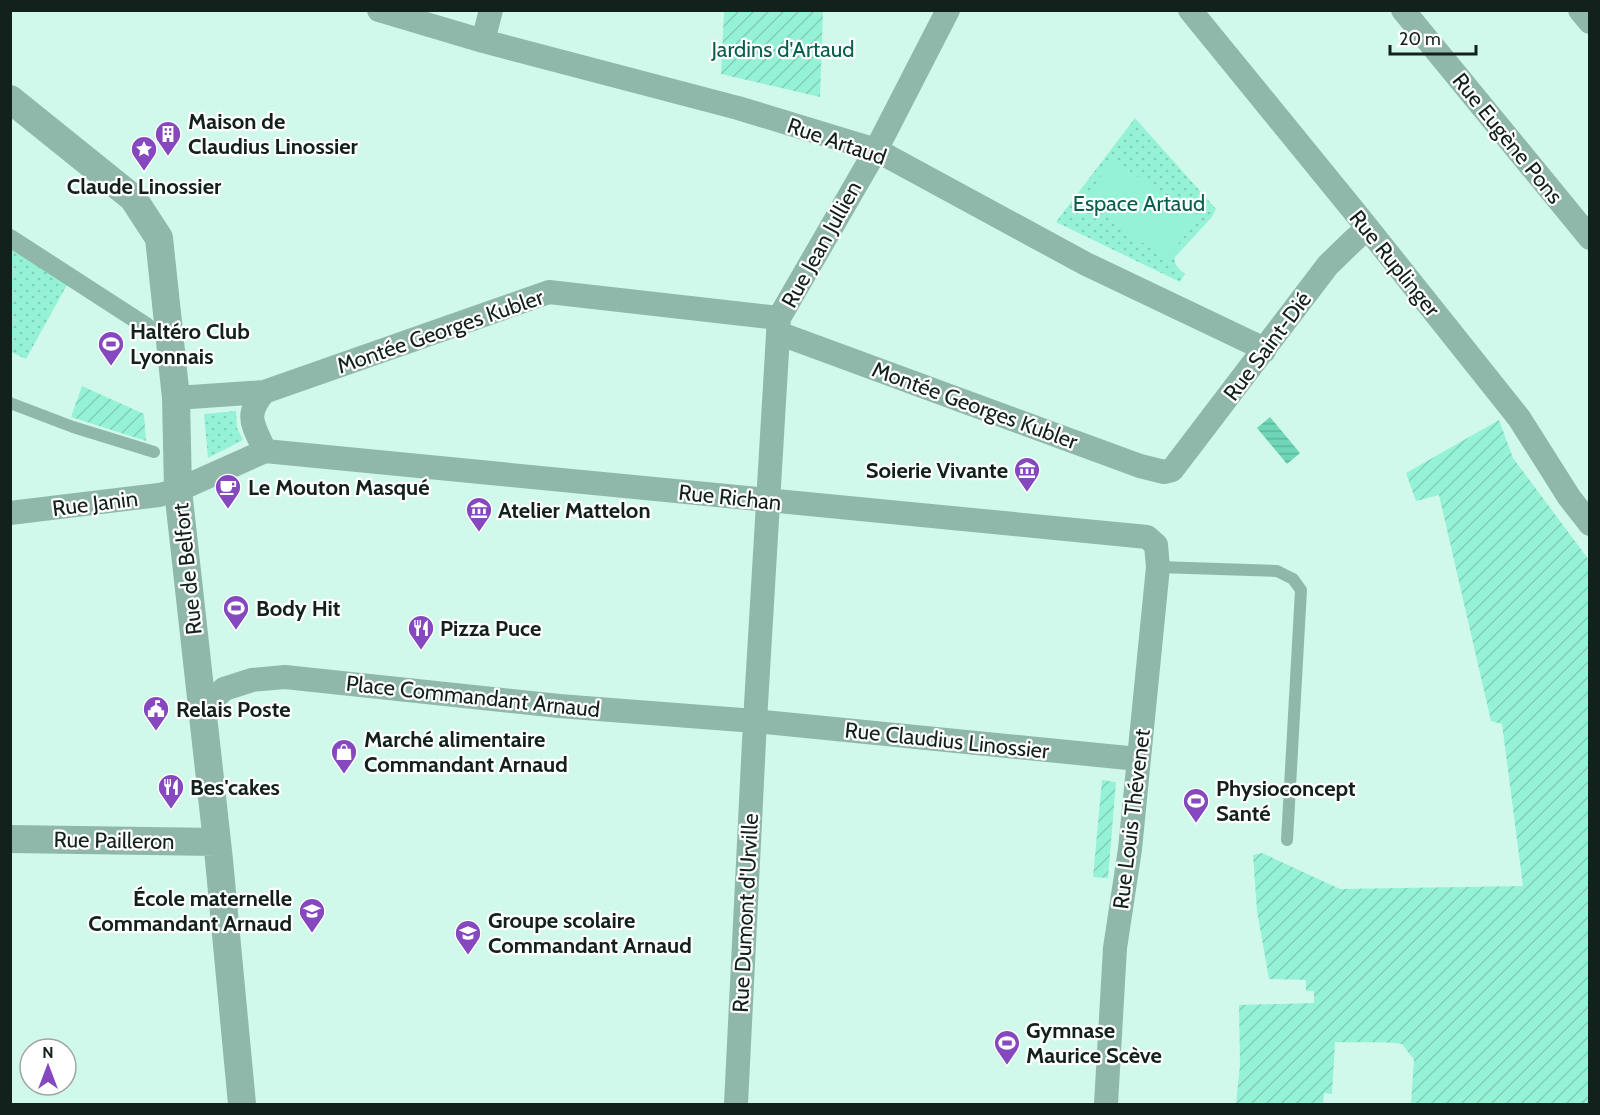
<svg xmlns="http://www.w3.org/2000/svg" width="1600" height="1115" font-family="Cabin,sans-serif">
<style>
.grass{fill:url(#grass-dots)}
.garden{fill:url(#garden-furrows)}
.pitch{fill:#95f2d6}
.water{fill:url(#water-rules)}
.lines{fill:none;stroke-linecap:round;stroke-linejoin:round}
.service{stroke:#8fb8ab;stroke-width:12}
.pedestrian{stroke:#8fb8ab;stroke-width:18}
.minor{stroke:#8fb8ab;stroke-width:24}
.tertiary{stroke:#8fb8ab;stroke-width:28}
.labels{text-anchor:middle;stroke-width:4.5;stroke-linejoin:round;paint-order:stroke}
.park-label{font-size:22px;fill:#075f4d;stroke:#fff}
.poi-label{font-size:22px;font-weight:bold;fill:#12211c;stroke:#fff;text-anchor:start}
.street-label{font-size:22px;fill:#12211c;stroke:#fff}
</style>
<defs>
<pattern id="grass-dots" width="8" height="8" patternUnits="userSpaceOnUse" patternTransform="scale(1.5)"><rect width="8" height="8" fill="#95f2d6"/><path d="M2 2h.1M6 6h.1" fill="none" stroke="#7fcfb7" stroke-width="1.8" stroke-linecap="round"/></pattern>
<pattern id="garden-furrows" width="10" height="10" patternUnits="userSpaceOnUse" patternTransform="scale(1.5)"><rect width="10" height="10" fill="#95f2d6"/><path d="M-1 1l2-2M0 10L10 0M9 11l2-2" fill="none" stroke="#7fcfb7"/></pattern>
<pattern id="water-rules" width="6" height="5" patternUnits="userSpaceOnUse" patternTransform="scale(1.5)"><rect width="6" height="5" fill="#6ed5b7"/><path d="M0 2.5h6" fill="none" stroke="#5eb79d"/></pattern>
</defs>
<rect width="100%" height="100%" fill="#d1f9eb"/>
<path class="grass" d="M1135,118L1216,209L1212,217L1175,257C1174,265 1179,269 1185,274L1180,282L1056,222Z
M10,246L68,283L26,359L11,352Z
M236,411L237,428L243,440L208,458L204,414Z"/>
<path class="garden" d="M724,11H823L820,97L721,74Z
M82,386L144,414L146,441L71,417Z
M1499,420L1513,458L1589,560V1104H1411L1414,1060L1402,1044C1380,1041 1358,1043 1335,1042L1332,1094L1324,1093L1323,1104H1236L1240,1065L1239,1005L1314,1003V991H1306V980L1269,979L1257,911L1253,855L1262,853L1340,889L1523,886L1502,724L1491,721L1439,495L1416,501L1406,473Z
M1102,780L1116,782L1108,878L1093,877Z"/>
<path class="pitch" d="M1114,159L1196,221L1166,260L1084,199Z"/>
<path class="water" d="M1270,417L1300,453L1287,464L1257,428Z"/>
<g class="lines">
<path class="service" d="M10,403L73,427L154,452
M1158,567L1277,571L1293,579L1301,590L1287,840"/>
<path class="pedestrian" d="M10,238L146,326"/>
<path class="minor" d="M379,10L483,41L738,108L876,150L1086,264L1256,345L1264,351
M1190,10L1358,216L1519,418L1569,497L1590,524
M1403,10L1590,238
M1580,10L1590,22
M483,41L491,10
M778,333L1140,466L1164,472L1172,470L1328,265L1356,238L1368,229
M264,392C244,416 253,424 265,451
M176,398L264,392L549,292L779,318
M10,513L159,495L178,490L265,451L1147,537L1156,545L1158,567L1130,849L1115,948L1106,1104
M202,710L224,689L252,680L285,677L559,706L755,721L1138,759
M736,1104L755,721L779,318L876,150L948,10"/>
<path class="tertiary" d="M10,99L133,198L159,238L176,398L178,490L219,860L242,1104
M10,839L217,842"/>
</g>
<defs>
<g id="building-pin" transform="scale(1.35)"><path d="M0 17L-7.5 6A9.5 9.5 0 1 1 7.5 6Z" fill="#8548be" stroke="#fff"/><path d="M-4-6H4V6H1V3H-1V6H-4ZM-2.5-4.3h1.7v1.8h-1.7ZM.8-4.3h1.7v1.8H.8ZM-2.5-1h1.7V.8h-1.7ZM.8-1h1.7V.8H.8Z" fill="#fff"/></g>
<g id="sight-pin" transform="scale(1.35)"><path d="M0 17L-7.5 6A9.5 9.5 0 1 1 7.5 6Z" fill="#8548be" stroke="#fff"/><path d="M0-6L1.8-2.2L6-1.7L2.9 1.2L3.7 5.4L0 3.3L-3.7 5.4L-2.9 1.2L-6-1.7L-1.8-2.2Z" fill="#fff"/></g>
<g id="stadium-pin" transform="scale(1.35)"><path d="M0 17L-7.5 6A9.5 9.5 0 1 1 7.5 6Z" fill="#8548be" stroke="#fff"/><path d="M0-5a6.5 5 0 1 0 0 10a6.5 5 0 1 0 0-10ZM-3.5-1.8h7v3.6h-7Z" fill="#fff"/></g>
<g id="museum-pin" transform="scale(1.35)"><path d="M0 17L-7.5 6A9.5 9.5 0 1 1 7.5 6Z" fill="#8548be" stroke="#fff"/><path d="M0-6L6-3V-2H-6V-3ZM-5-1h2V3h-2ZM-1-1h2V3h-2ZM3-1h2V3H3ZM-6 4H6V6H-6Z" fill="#fff"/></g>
<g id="cafe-pin" transform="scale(1.35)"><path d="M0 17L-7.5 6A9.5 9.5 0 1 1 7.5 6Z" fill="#8548be" stroke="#fff"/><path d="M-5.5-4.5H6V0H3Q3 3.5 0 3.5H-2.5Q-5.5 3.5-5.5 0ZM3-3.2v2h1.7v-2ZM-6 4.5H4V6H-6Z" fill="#fff"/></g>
<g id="restaurant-pin" transform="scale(1.35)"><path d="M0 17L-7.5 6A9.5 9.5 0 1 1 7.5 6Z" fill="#8548be" stroke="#fff"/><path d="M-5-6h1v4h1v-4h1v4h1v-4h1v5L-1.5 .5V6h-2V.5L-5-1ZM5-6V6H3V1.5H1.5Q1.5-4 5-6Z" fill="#fff"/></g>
<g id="civic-pin" transform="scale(1.35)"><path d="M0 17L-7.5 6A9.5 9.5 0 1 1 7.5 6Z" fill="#8548be" stroke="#fff"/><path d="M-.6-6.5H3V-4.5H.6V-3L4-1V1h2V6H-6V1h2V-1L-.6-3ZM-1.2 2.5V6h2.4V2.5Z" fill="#fff"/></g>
<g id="shop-pin" transform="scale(1.35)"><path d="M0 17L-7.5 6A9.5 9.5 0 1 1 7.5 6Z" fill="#8548be" stroke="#fff"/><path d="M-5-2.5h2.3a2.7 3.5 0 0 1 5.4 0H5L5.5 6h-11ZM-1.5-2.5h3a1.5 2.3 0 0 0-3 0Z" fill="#fff"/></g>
<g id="school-pin" transform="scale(1.35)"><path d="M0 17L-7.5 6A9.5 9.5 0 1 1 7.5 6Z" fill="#8548be" stroke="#fff"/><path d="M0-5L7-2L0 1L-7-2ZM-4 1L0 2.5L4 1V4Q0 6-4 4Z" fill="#fff"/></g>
</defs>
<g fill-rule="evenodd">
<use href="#building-pin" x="168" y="134"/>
<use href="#sight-pin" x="144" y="149"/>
<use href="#stadium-pin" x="111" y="344"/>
<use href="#museum-pin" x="1027" y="470"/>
<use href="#cafe-pin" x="228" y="487"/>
<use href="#museum-pin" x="479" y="510"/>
<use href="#stadium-pin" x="236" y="608"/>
<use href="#restaurant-pin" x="421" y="628"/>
<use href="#civic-pin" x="156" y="709"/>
<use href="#shop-pin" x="344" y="752"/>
<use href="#restaurant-pin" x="171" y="787"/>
<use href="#stadium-pin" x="1196" y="801"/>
<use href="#school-pin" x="312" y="911"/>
<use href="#school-pin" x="468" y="933"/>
<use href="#stadium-pin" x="1007" y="1043"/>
</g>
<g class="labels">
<g class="park-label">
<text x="783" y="57">Jardins d'Artaud</text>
<text x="1139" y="211">Espace Artaud</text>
</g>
<g class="poi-label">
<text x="188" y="129">Maison de<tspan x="188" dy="25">Claudius Linossier</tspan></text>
<text x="144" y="194" text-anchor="middle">Claude Linossier</text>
<text x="130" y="339">Haltéro Club<tspan x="130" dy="25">Lyonnais</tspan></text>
<text x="1008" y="478" text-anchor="end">Soierie Vivante</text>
<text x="248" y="495">Le Mouton Masqué</text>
<text x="498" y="518">Atelier Mattelon</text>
<text x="256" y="616">Body Hit</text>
<text x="440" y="636">Pizza Puce</text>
<text x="176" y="717">Relais Poste</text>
<text x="364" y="747">Marché alimentaire<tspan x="364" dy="25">Commandant Arnaud</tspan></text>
<text x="190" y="795">Bes'cakes</text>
<text x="1216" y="796">Physioconcept<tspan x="1216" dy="25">Santé</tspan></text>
<text x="292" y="906" text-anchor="end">École maternelle<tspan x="292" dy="25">Commandant Arnaud</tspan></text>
<text x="488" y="928">Groupe scolaire<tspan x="488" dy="25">Commandant Arnaud</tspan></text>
<text x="1026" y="1038">Gymnase<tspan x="1026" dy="25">Maurice Scève</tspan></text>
</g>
<g class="street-label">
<text transform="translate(1508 138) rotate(51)" y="8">Rue Eugène Pons</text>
<text transform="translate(837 141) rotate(19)" y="8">Rue Artaud</text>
<text transform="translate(821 244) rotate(-61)" y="8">Rue Jean Jullien</text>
<text transform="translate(1395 263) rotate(51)" y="8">Rue Ruplinger</text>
<text transform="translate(440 331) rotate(-19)" y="8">Montée Georges Kubler</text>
<text transform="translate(1267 346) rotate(-53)" y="8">Rue Saint-Dié</text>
<text transform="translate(975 405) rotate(20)" y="8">Montée Georges Kubler</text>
<text transform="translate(730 497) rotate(6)" y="8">Rue Richan</text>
<text transform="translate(95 503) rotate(-7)" y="8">Rue Janin</text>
<text transform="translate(187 569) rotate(-96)" y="8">Rue de Belfort</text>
<text transform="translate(473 696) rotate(6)" y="8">Place Commandant Arnaud</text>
<text transform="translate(947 740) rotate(6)" y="8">Rue Claudius Linossier</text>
<text transform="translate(1131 819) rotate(-83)" y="8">Rue Louis Thévenet</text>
<text transform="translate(114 840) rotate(1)" y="8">Rue Pailleron</text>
<text transform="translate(745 913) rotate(-87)" y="8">Rue Dumont d'Urville</text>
</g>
</g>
<rect width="1600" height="1115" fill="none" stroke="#12211c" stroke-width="24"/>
<g transform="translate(48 1067)"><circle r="28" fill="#ffffff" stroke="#a0a6a4" stroke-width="1.5"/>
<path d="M0-4.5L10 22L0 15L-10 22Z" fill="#8548be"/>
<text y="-9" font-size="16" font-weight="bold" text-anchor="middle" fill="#12211c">N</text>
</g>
<path d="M1390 45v9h86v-9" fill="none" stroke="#12211c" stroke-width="3"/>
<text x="1399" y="45" font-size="18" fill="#12211c" stroke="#ffffff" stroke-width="4.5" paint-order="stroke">20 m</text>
</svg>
